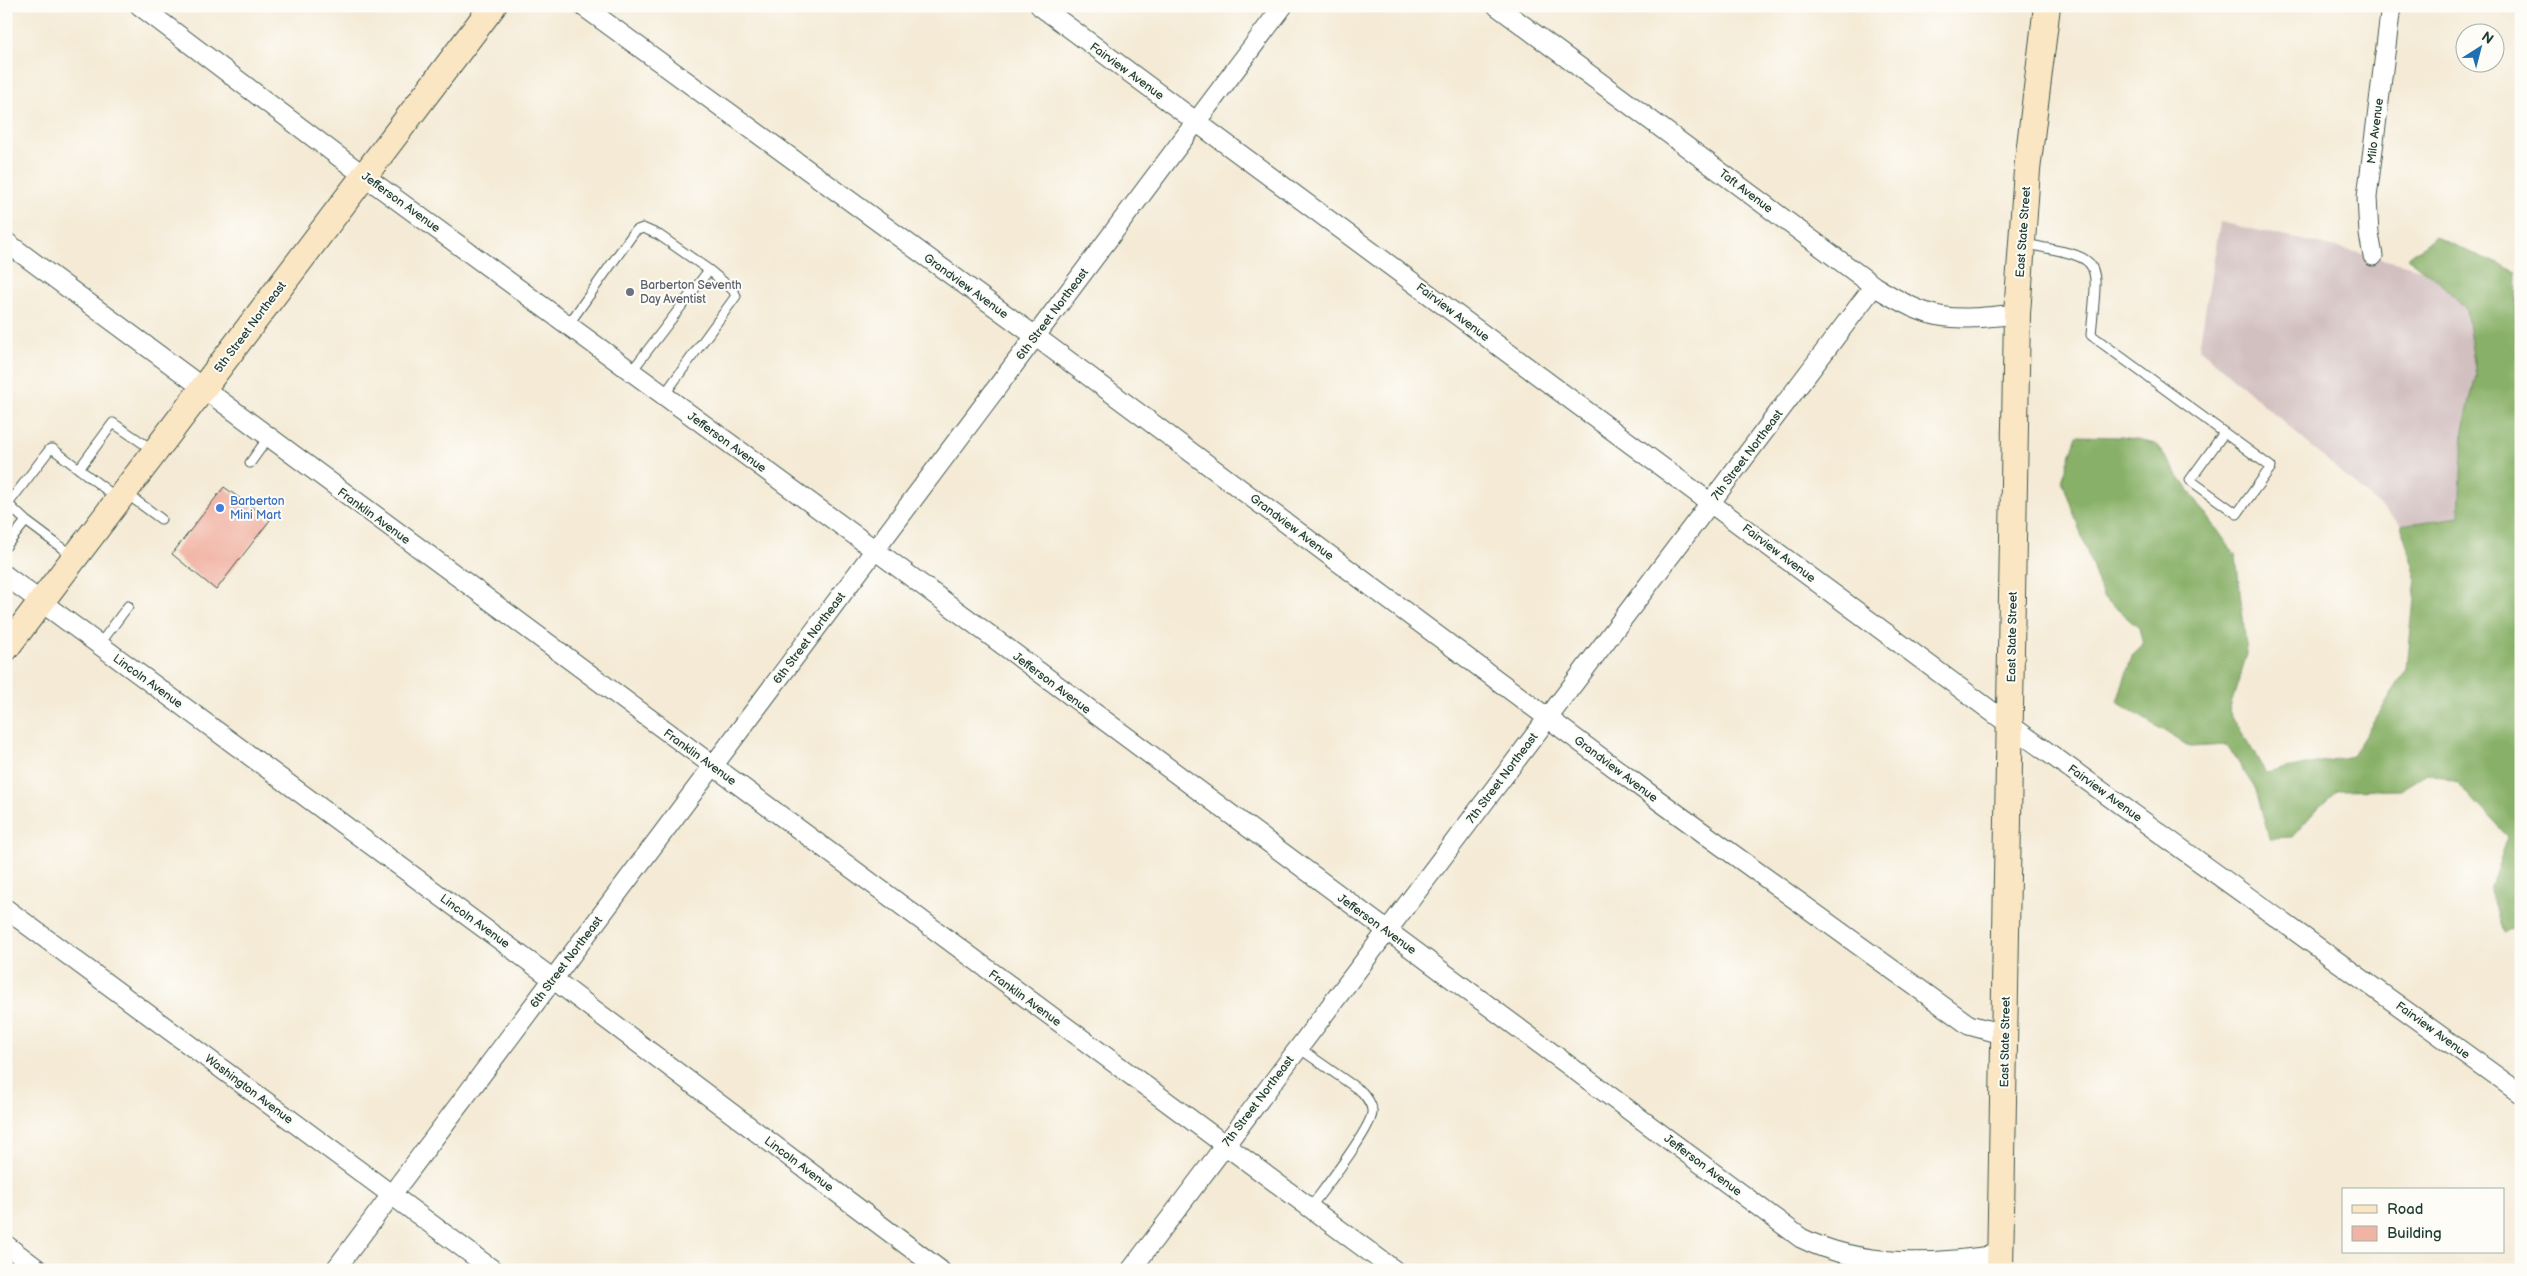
<svg xmlns="http://www.w3.org/2000/svg" width="2527" height="1276" font-family="'Balsamiq Sans',sans-serif">
<style>
.built{fill:#f7d1c7}
.industrial{fill:#d2bfc0}
.forest{fill:#88b067;stroke:#54764e}
.building{fill:#f1b3a4}
.lines{fill:none;stroke-linecap:round;stroke-linejoin:round}
.lane-casing{stroke:#3f574c;stroke-width:11}
.street-casing{stroke:#3f574c;stroke-width:21}
.secondary-casing{stroke:#3f574c;stroke-width:28}
.lane{stroke:#fff;stroke-width:9}
.street{stroke:#fff;stroke-width:19}
.secondary{stroke:#fbe6c4;stroke-width:26}
.worship-dot{fill:#6b7280;stroke:#fdfcf7;stroke-width:2}
.shop-dot{fill:#3f7fe0;stroke:#fdfcf7;stroke-width:2}
.labels{text-anchor:middle;stroke-width:4;stroke-linejoin:round;paint-order:stroke}
.street-label{font-size:12px;fill:#1f3d34;stroke:#fdfcf7}
.worship-label{font-size:12px;fill:#5b616d;stroke:#fdfcf7;text-anchor:start}
.shop-label{font-size:12px;fill:#366cbe;stroke:#fdfcf7;text-anchor:start}
</style>
<rect width="100%" height="100%" fill="#fdfcf7"/>
<filter id="ink" filterUnits="userSpaceOnUse"><feTurbulence type="fractalNoise" baseFrequency=".02" numOctaves="2"/><feDisplacementMap in="SourceGraphic" scale="10" xChannelSelector="R" yChannelSelector="G"/><feConvolveMatrix kernelMatrix="1 2 1 2 8 2 1 2 1" color-interpolation-filters="sRGB"/></filter>
<filter id="wash" filterUnits="userSpaceOnUse"><feTurbulence type="fractalNoise" baseFrequency=".0096" numOctaves="4" result="noise"/><feDisplacementMap in="SourceGraphic" scale="20" xChannelSelector="R" yChannelSelector="G"/><feGaussianBlur stdDeviation="1.12" result="paint"/><feColorMatrix in="noise" values="0 0 0 0 0 0 0 0 0 0 0 0 0 0 0 0 0 1.4 0 .05"/><feComposite in="paint" operator="in"/></filter>
<g filter="url(#wash)">
<rect width="100%" height="100%" fill="#f4ead5"/>
<path class="built" d="M2029,1266L2081,1270H2029Z"/>
<path class="industrial" d="M2220,222L2355,252L2425,270L2436,279L2466,309L2476,376L2463,430L2459,517L2401,525L2199,348Z"/>
<path class="forest" d="M2435,237L2517,272L2515,346L2521,351V921L2504,933L2490,889L2508,837L2457,782L2427,773L2402,789L2338,790L2318,808L2292,837L2269,838L2256,790L2227,745L2190,747L2117,702L2132,656L2143,645L2139,628L2103,597L2062,480L2077,436L2122,437L2156,444L2236,556L2247,654L2229,711L2266,773L2352,756L2407,669L2416,577L2401,525L2459,517L2463,430L2476,376L2466,309L2436,279L2407,258Z"/>
<g id="blocks">
<path class="building" d="M224,487L270,520L216,590L172,554Z"/>
</g>
</g>
<g filter="url(#ink)">
<use href="#blocks" fill-opacity="0" stroke="#3f574c" stroke-width="1"/>
<g class="lines">
<g class="lane-casing">
<path id="lane" d="M2025,244C2106,259 2098,256 2091,335L2271,467L2237,514L2190,480L2224,433
M568,325L635,231L643,228L659,235L709,270L631,372
M664,395L736,296L733,290L709,270
M250,463L268,438
M79,469L113,423L153,450
M127,494L161,519
M26,521L8,504L50,449H53L117,498
M6,546L26,521L74,557
M99,645L128,606
M1299,1048L1362,1092C1367,1098 1373,1105 1372,1113C1370,1131 1323,1190 1310,1208"/>
</g>
<g class="street-casing">
<path id="street" d="M140,6L363,175L875,550L1801,1238C1862,1268 1935,1265 2001,1254
M583,6L1035,336L1658,800L1969,1025L2006,1035
M1040,6L2010,725L2521,1094
M1497,6L1874,286C1934,323 1949,321 2017,314
M6,242L1394,1270
M2373,256L2369,234L2367,197L2391,6
M6,576L553,979L940,1270
M6,909L493,1270
M6,1245L39,1270
M335,1270L1283,6
M1131,1270L1874,286"/>
</g>
<g class="secondary-casing">
<path id="secondary" d="M6,648L493,6
M2000,1270L2017,314L2027,170L2047,6"/>
</g>
<use href="#lane" class="lane"/>
<use href="#street" class="street"/>
<use href="#secondary" class="secondary"/>
</g>
</g>
<circle class="worship-dot" cx="630" cy="292" r="5"/>
<circle class="shop-dot" cx="220" cy="508" r="5"/>
<g class="labels">
<g class="street-label">
<text transform="translate(1127 71) rotate(36)" y="4">Fairview Avenue</text>
<text transform="translate(2375 131) rotate(-83)" y="4">Milo Avenue</text>
<text transform="translate(1746 191) rotate(37)" y="4">Taft Avenue</text>
<text transform="translate(401 202) rotate(36)" y="4">Jefferson Avenue</text>
<text transform="translate(2023 232) rotate(-86)" y="4">East State Street</text>
<text transform="translate(966 286) rotate(36)" y="4">Grandview Avenue</text>
<text transform="translate(1453 312) rotate(37)" y="4">Fairview Avenue</text>
<text transform="translate(1052 314) rotate(-53)" y="4">6th Street Northeast</text>
<text transform="translate(250 327) rotate(-53)" y="4">5th Street Northeast</text>
<text transform="translate(727 442) rotate(36)" y="4">Jefferson Avenue</text>
<text transform="translate(1747 455) rotate(-53)" y="4">7th Street Northeast</text>
<text transform="translate(374 516) rotate(36)" y="4">Franklin Avenue</text>
<text transform="translate(1292 527) rotate(37)" y="4">Grandview Avenue</text>
<text transform="translate(1779 553) rotate(37)" y="4">Fairview Avenue</text>
<text transform="translate(2012 637) rotate(-89)" y="4">East State Street</text>
<text transform="translate(809 638) rotate(-53)" y="4">6th Street Northeast</text>
<text transform="translate(148 681) rotate(36)" y="4">Lincoln Avenue</text>
<text transform="translate(1052 683) rotate(37)" y="4">Jefferson Avenue</text>
<text transform="translate(700 757) rotate(36)" y="4">Franklin Avenue</text>
<text transform="translate(1616 769) rotate(37)" y="4">Grandview Avenue</text>
<text transform="translate(1502 778) rotate(-53)" y="4">7th Street Northeast</text>
<text transform="translate(2105 793) rotate(36)" y="4">Fairview Avenue</text>
<text transform="translate(475 921) rotate(36)" y="4">Lincoln Avenue</text>
<text transform="translate(1377 924) rotate(36)" y="4">Jefferson Avenue</text>
<text transform="translate(566 962) rotate(-53)" y="4">6th Street Northeast</text>
<text transform="translate(1025 998) rotate(36)" y="4">Franklin Avenue</text>
<text transform="translate(2433 1030) rotate(36)" y="4">Fairview Avenue</text>
<text transform="translate(2005 1042) rotate(-89)" y="4">East State Street</text>
<text transform="translate(249 1089) rotate(37)" y="4">Washington Avenue</text>
<text transform="translate(1258 1101) rotate(-53)" y="4">7th Street Northeast</text>
<text transform="translate(799 1164) rotate(37)" y="4">Lincoln Avenue</text>
<text transform="translate(1703 1165) rotate(37)" y="4">Jefferson Avenue</text>
</g>
<g class="worship-label">
<text x="640" y="289">Barberton Seventh<tspan x="640" dy="14">Day Aventist</tspan></text>
</g>
<g class="shop-label">
<text x="230" y="505">Barberton<tspan x="230" dy="14">Mini Mart</tspan></text>
</g>
</g>
<rect width="2527" height="1276" fill="none" stroke="#fdfcf7" stroke-width="25"/>
<rect x="2342" y="1188" width="162" height="65" fill="#fdfcf7" stroke="#a4b0a9"/>
<rect x="2352" y="1205" width="25" height="8" fill="#fbe6c4" stroke="#a4b0a9"/>
<text x="2387" y="1214" font-size="15" fill="#1f3d34">Road</text>
<rect x="2352" y="1226" width="25" height="15" fill="#f1b3a4" stroke="#a4b0a9"/>
<text x="2387" y="1238" font-size="15" fill="#1f3d34">Building</text>
<g transform="translate(2480 48) rotate(36)"><circle r="24" fill="#fdfcf7" stroke="#a4b0a9"/>
<path d="M0-4L9 19L0 12L-9 19Z" fill="#1f6fb2"/>
<text y="-8" font-size="14" font-weight="bold" text-anchor="middle" fill="#1f3d34">N</text>
</g>
</svg>
